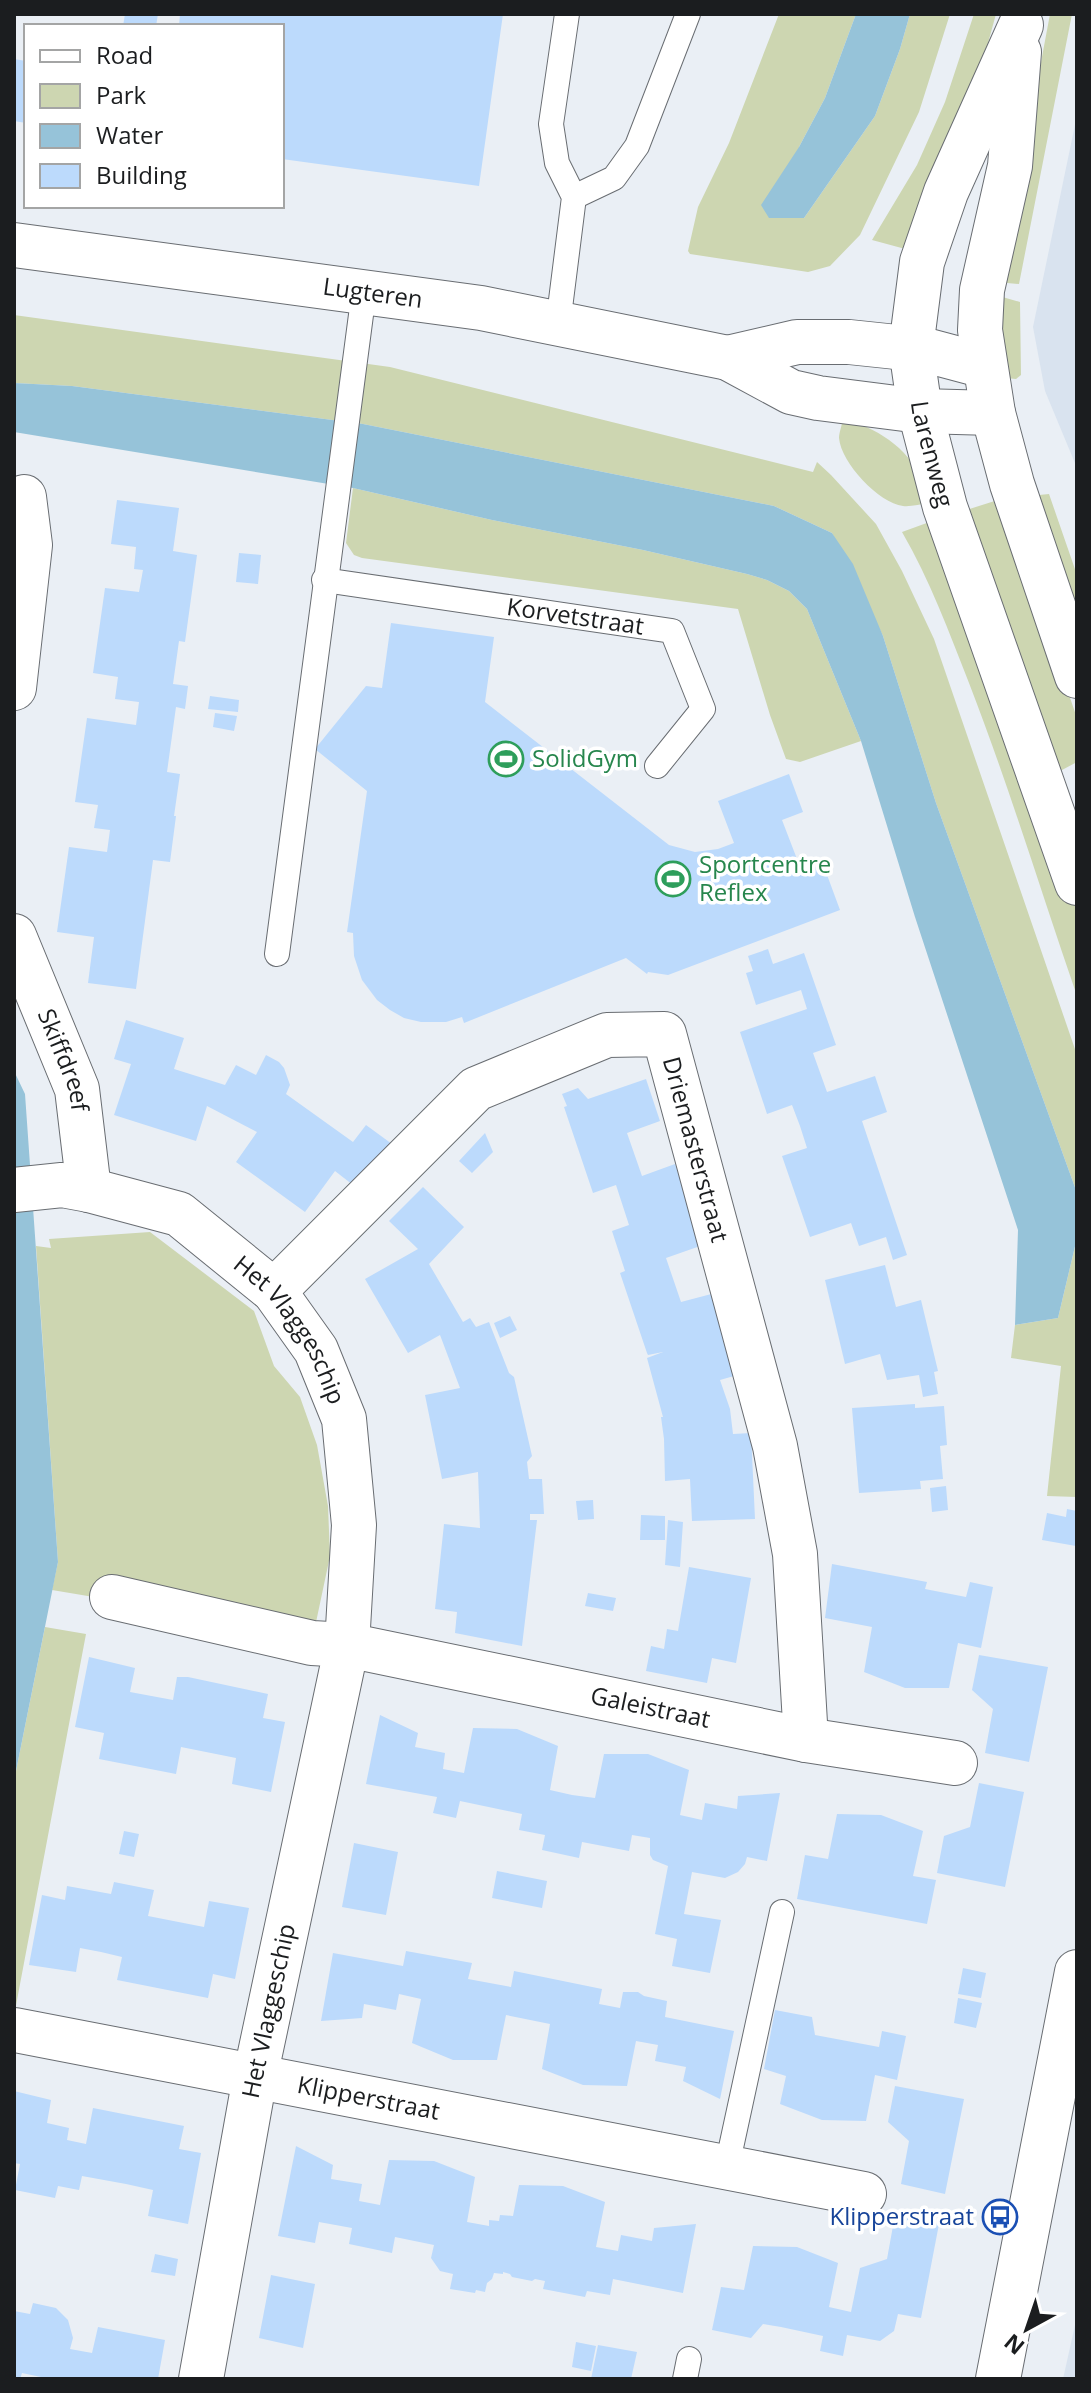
<svg xmlns="http://www.w3.org/2000/svg" width="1091" height="2393" font-family="'Open Sans',sans-serif">
<style>
.built{fill:#d9e3ef}
.green{fill:#cdd6b1}
.water{fill:#96c3d9}
.building{fill:#bcdafc}
.lines{fill:none;stroke-linecap:round;stroke-linejoin:round}
.service-casing{stroke:#696d72;stroke-width:26}
.minor-casing{stroke:#696d72;stroke-width:46}
.tertiary-casing{stroke:#696d72;stroke-width:46}
.service{stroke:#fff;stroke-width:24}
.minor{stroke:#fff;stroke-width:44}
.tertiary{stroke:#fff;stroke-width:44}
.labels{text-anchor:middle;stroke-width:7;stroke-linejoin:round;paint-order:stroke}
.street-label{font-size:24px;fill:#1b1d1f;stroke:#fff}
.leisure-label{font-size:24px;fill:#27864d;stroke:#fff;text-anchor:start}
.transit-label{font-size:24px;fill:#164399;stroke:#fff;text-anchor:end}
</style>
<rect width="100%" height="100%" fill="#eaeff5"/>
<path class="built" d="M1077,115V468L1045,391L1033,327Z
M1077,2316V2379H1063Z"/>
<path class="green" d="M779,14H856L825,98L799,147L804,218L875,116L900,49L910,14H950L919,112L860,235L830,266L808,272L690,254L688,251L698,207L729,143Z
M974,14H996L982,65L909,250L872,240L917,165L945,102Z
M1050,14H1072L1019,284L1007,283L1002,279V271Z
M999,296L1020,302L1021,375L1016,379L1005,378Z
M14,315L390,367L813,472L817,462L831,475L876,524L902,571L934,639L1077,1055V1193L936,803L883,636L832,533L774,506L363,424L72,386L14,383Z
M843,419C875,427 908,447 921,479C925,486 926,495 929,503C921,504 910,507 903,506C879,503 841,463 839,438C839,433 842,425 843,419Z
M353,488L492,520L643,550L747,574L767,580L789,591L807,609L861,741L800,762L786,759L770,715L738,609L362,558L354,555L346,543Z
M1049,494L1077,575V639L1039,495Z
M1001,499L1077,718V762L1062,770L1053,768L960,512Z
M935,520L1063,868L1077,912V996C1041,892 1009,786 969,683C949,632 930,580 902,532Z
M150,1232L254,1311L274,1366L300,1397L317,1445L328,1506L330,1556L315,1627L308,1633L52,1590L58,1562L36,1246L51,1248L49,1239Z
M1077,1238V1497L1047,1496L1061,1366L1011,1358L1015,1325L1058,1318Z
M45,1627L86,1634L14,2016V1781Z"/>
<path class="water" d="M856,14H910L900,49L875,116L804,218H769L761,205L799,147L825,98Z
M14,383L72,386L363,424L774,506L832,533L853,564L883,636L936,803L1077,1193V1238L1058,1318L1015,1325L1018,1230L915,917L861,741L807,609L789,591L767,580L747,574L643,550L492,520L353,488L14,432Z
M14,1071L25,1094L58,1562L14,1781Z"/>
<path class="building" d="M125,14H158L156,26H123Z
M180,14H503L479,186L282,159V26H179Z
M14,59L26,61V123L14,121Z
M117,500L179,508L173,551L197,555L185,642L179,641L173,684L188,686L185,709L176,707L167,772L180,774L174,816H176L170,862L153,860L136,989L88,983L94,937L57,932L69,847L107,852L110,830L94,828L98,805L75,802L87,718L136,725L139,702L115,699L118,677L93,673L105,588L139,592L143,570L134,569L136,547L111,544Z
M239,553L261,555L258,584L236,582Z
M391,623L494,637L485,702L669,845L695,852L718,849L734,843L718,801L789,774L803,812L782,820L802,872L823,864L840,910L668,975L648,972L647,974L626,958L464,1023L462,1017L446,1022H421L404,1018L390,1010L377,1000L362,980L354,956L353,933L347,932L367,791L315,749L366,686L382,688Z
M210,696L239,700L238,712L208,709Z
M215,713L237,716L234,731L213,727Z
M768,949L773,964L804,953L836,1045L813,1053L827,1092L875,1076L887,1112L862,1121L907,1255L893,1260L886,1237L859,1246L851,1223L810,1237L782,1156L807,1148L800,1126L792,1105L767,1114L740,1032L807,1009L801,990L756,1005L746,973L753,971L748,956Z
M126,1020L184,1038L174,1069L225,1085L236,1065L256,1075L266,1055L279,1062L284,1068L290,1085L286,1094L353,1142L366,1125L392,1144L353,1185L335,1171L305,1212L236,1162L257,1132L207,1106L196,1141L114,1115L131,1064L114,1059Z
M646,1079L660,1121L627,1133L642,1176L675,1164L703,1245L666,1258L681,1302L719,1292L741,1374L720,1380L730,1409L733,1434L751,1433L755,1519L692,1521L690,1479L665,1481L664,1439L661,1417H663L647,1358L663,1352L648,1355L647,1353L620,1273L625,1271L612,1231L629,1225L616,1185L593,1193L564,1107L567,1106L562,1094L578,1088L588,1099Z
M485,1133L493,1152L472,1173L459,1161Z
M423,1187L464,1227L429,1264L463,1322L470,1318L476,1327L489,1322L509,1373L514,1377L532,1456L527,1462L529,1479H542L544,1514H530V1520H537L522,1646L455,1633L457,1612L435,1609L444,1524L480,1528L478,1472L442,1479L425,1395L460,1388L440,1335L408,1353L365,1279L418,1249L389,1221Z
M885,1265L896,1307L921,1300L938,1371L934,1372L938,1394L923,1397L919,1375L887,1380L880,1354L845,1364L825,1280Z
M510,1316L517,1330L500,1338L494,1323Z
M915,1404V1408L944,1406L947,1445L940,1446L943,1479L920,1481L921,1489L859,1493L852,1408Z
M946,1486L948,1510L932,1512L930,1488Z
M593,1500L594,1519L578,1520L576,1501Z
M1067,1509L1077,1511L1076,1546L1042,1540L1047,1513L1066,1517Z
M641,1515L665,1516V1540H640Z
M668,1520L683,1522L680,1567L665,1565Z
M832,1564L927,1582L925,1589L966,1597L970,1582L993,1587L981,1648L958,1643L949,1688H905L864,1672L872,1627L825,1618Z
M689,1567L751,1578L736,1663L712,1658L707,1683L646,1671L651,1646L664,1649L667,1629L678,1631Z
M588,1593L616,1598L613,1611L585,1606Z
M979,1655L1048,1667L1029,1762L985,1753L993,1709L972,1690Z
M89,1657L135,1668L130,1692L173,1700L177,1677H188L268,1694L263,1718L285,1722L271,1792L232,1784L236,1758L181,1747L176,1774L99,1759L104,1733L75,1727Z
M380,1715L418,1733L415,1747L445,1753L443,1769L464,1773L473,1728L517,1729L558,1746L550,1790L572,1795L595,1798L604,1754H648L689,1770L680,1815L702,1820L705,1803L737,1809L738,1796L780,1793L767,1861L747,1857L745,1864L738,1872L725,1878L692,1872L684,1914L721,1920L710,1973L672,1966L677,1939L655,1934L668,1866L653,1860L650,1855V1838L632,1835L629,1851L582,1842L579,1858L542,1850L545,1835L519,1830L522,1814L460,1801L456,1818L433,1813L437,1797L366,1784Z
M979,1783L1024,1792L1005,1887L937,1873L944,1836L970,1827Z
M837,1814L881,1815L923,1831L913,1876L936,1880L927,1924L797,1899L805,1855L828,1859Z
M124,1831L139,1834L134,1857L119,1854Z
M354,1843L398,1852L386,1915L342,1907Z
M497,1871L547,1881L542,1908L492,1898Z
M114,1882L154,1890L148,1916L204,1927L209,1901L249,1908L235,1979L213,1974L208,1998L117,1980L122,1957L101,1952L80,1948L76,1972L29,1965L42,1895L65,1900L67,1886L111,1894Z
M406,1951L472,1963L468,1979L511,1987L514,1971L602,1989L599,2004L620,2008L623,1992H638L644,1996L667,2001L665,2017L734,2031L720,2099L683,2081L686,2067L655,2061L658,2045L636,2041L627,2086L583,2085L542,2069L550,2024L506,2015L497,2060H453L412,2043L421,1999L399,1994L396,2010L364,2004L362,2018L321,2021L333,1953L403,1966Z
M963,1968L986,1973L981,1998L958,1994Z
M958,1998L982,2003L976,2028L954,2023Z
M775,2010L812,2017L815,2035L879,2047L882,2031L906,2036L897,2080L875,2075L866,2121L822,2120L780,2104L786,2076L764,2069Z
M895,2086L964,2099L945,2194L901,2184L909,2141L888,2122Z
M14,2091L51,2100L47,2123L69,2128L67,2140L86,2144L93,2108L184,2126L179,2149L201,2153L188,2224L148,2216L153,2190L126,2184L82,2176L79,2190L58,2186L55,2198L15,2190L20,2164L14,2163Z
M296,2146L333,2165L331,2179L362,2184L359,2201L380,2205L389,2160L434,2161L475,2177L467,2222L489,2226V2220L499,2221L500,2215L513,2216L519,2185L563,2186L605,2202L596,2247L618,2251L621,2235L652,2241L654,2228L696,2224L683,2293L613,2279L610,2295L587,2291L585,2297L543,2289L545,2281L535,2279L532,2281L512,2277L510,2274L503,2272V2274L494,2273L492,2279L487,2283L485,2292L476,2290L475,2293L450,2289L453,2274L440,2271L431,2258L434,2245L395,2237L392,2253L349,2244L352,2228L319,2222L315,2243L278,2236Z
M895,2215L939,2224L921,2318L898,2314L894,2331L880,2341L847,2335L843,2356L820,2351L823,2336L781,2327L763,2324L751,2338L712,2330L721,2287L744,2290L753,2246L797,2247L838,2263L829,2307L851,2312L860,2268L887,2259Z
M155,2254L178,2259L175,2276L151,2272Z
M271,2275L315,2284L303,2348L259,2338Z
M33,2303L56,2308L68,2320L73,2338L70,2349L92,2353L98,2327L165,2340L158,2379H40L41,2377L22,2373L20,2379H14V2311L30,2314Z
M576,2342L596,2346L591,2371L572,2367Z
M598,2345L637,2352L631,2379H591Z"/>
<g class="lines">
<g class="service-casing">
<g id="service">
<path d="M574,197L614,178L637,146L688,14"/>
<path d="M558,324L574,197L557,163L551,124L567,14"/>
<path id="s1" d="M324,580L672,631L703,709L657,766"/>
<path d="M277,954L364,292"/>
<path d="M727,2166L782,1912"/>
<path d="M685,2379L689,2359"/>
</g>
</g>
<g class="minor-casing">
<g id="minor">
<path d="M14,688L30,545L24,497"/>
<path id="s2" d="M14,936L77,1089L89,1190"/>
<path id="s3" d="M14,1190L62,1185L89,1190L179,1214L274,1291L316,1350L344,1419L354,1525L347,1645L255,2077L201,2379"/>
<path id="s4" d="M274,1291L476,1089L607,1035L664,1034L775,1446L795,1554L806,1740"/>
<path id="s5" d="M112,1597L312,1643L347,1645L806,1740L955,1763"/>
<path id="s6" d="M15,2030L864,2194"/>
</g>
</g>
<g class="tertiary-casing">
<g id="tertiary">
<path id="s7" d="M1021,25L946,192L922,262L911,348L920,411L945,507L1077,883"/>
<path d="M1019,52L1010,166L982,290L980,330L993,413L1012,484L1077,676"/>
<path id="s8" d="M14,245L481,308L728,358L791,392L818,398L920,411L993,413"/>
<path d="M728,358L797,342H849L925,350L985,366"/>
<path d="M998,2379L1077,1972"/>
</g>
</g>
<use href="#service" class="service"/>
<use href="#minor" class="minor"/>
<use href="#tertiary" class="tertiary"/>
</g>
<defs>
<g id="stadium-ring" transform="scale(1.8)"><circle r="9.5" fill="#fff" stroke="#2e9e5b" stroke-width="1.5"/><path d="M0-5a6.5 5 0 1 0 0 10a6.5 5 0 1 0 0-10ZM-3.5-1.8h7v3.6h-7Z" fill="#2e9e5b"/></g>
<g id="bus-ring" transform="scale(1.8)"><circle r="9.5" fill="#fff" stroke="#1a4fb4" stroke-width="1.5"/><path d="M-5-6H5V4H4V6H2V4H-2V6H-4V4H-5ZM-3.5-4V0h7V-4ZM-3.5 1.2v1.5H-2V1.2ZM2 1.2v1.5H3.5V1.2Z" fill="#1a4fb4"/></g>
</defs>
<g fill-rule="evenodd">
<use href="#stadium-ring" x="506" y="759"/>
<use href="#stadium-ring" x="673" y="879"/>
<use href="#bus-ring" x="1000" y="2217"/>
</g>
<g class="labels">
<g class="street-label">
<text dy="8" stroke="none"><textPath href="#s8" startOffset="362">Lugteren</textPath></text>
<text dy="8" stroke="none"><textPath href="#s7" startOffset="452">Larenweg</textPath></text>
<text dy="8" stroke="none"><textPath href="#s1" startOffset="254">Korvetstraat</textPath></text>
<text dy="8" stroke="none"><textPath href="#s2" startOffset="134">Skiffdreef</textPath></text>
<text dy="8" stroke="none"><textPath href="#s4" startOffset="604">Driemasterstraat</textPath></text>
<text dy="8" stroke="none"><textPath href="#s3" startOffset="332">Het Vlaggeschip</textPath></text>
<text dy="8" stroke="none"><textPath href="#s5" startOffset="550">Galeistraat</textPath></text>
<text transform="translate(269 2011) rotate(-78)" y="8">Het Vlaggeschip</text>
<text dy="8" stroke="none"><textPath href="#s6" startOffset="360">Klipperstraat</textPath></text>
</g>
<g class="leisure-label">
<text x="532" y="767">SolidGym</text>
<text x="699" y="873">Sportcentre<tspan x="699" dy="28">Reflex</tspan></text>
</g>
<g class="transit-label">
<text x="974" y="2225">Klipperstraat</text>
</g>
</g>
<rect width="1091" height="2393" fill="none" stroke="#1b1d1f" stroke-width="32"/>
<rect x="24" y="24" width="260" height="184" fill="#ffffff" stroke="#a4a5a5" stroke-width="2"/>
<rect x="40" y="50" width="40" height="12" fill="#ffffff" stroke="#a4a5a5" stroke-width="2"/>
<text x="96" y="64" font-size="24" fill="#1b1d1f">Road</text>
<rect x="40" y="84" width="40" height="24" fill="#cdd6b1" stroke="#a4a5a5" stroke-width="2"/>
<text x="96" y="104" font-size="24" fill="#1b1d1f">Park</text>
<rect x="40" y="124" width="40" height="24" fill="#96c3d9" stroke="#a4a5a5" stroke-width="2"/>
<text x="96" y="144" font-size="24" fill="#1b1d1f">Water</text>
<rect x="40" y="164" width="40" height="24" fill="#bcdafc" stroke="#a4a5a5" stroke-width="2"/>
<text x="96" y="184" font-size="24" fill="#1b1d1f">Building</text>
<g transform="translate(1027 2329) rotate(220)" stroke="#ffffff" stroke-width="6" paint-order="stroke">
<path d="M0-6L14 30L0 20L-14 30Z" fill="#1b1d1f"/>
<text y="-12" font-size="22" font-weight="bold" text-anchor="middle" fill="#1b1d1f">N</text>
</g>
</svg>
